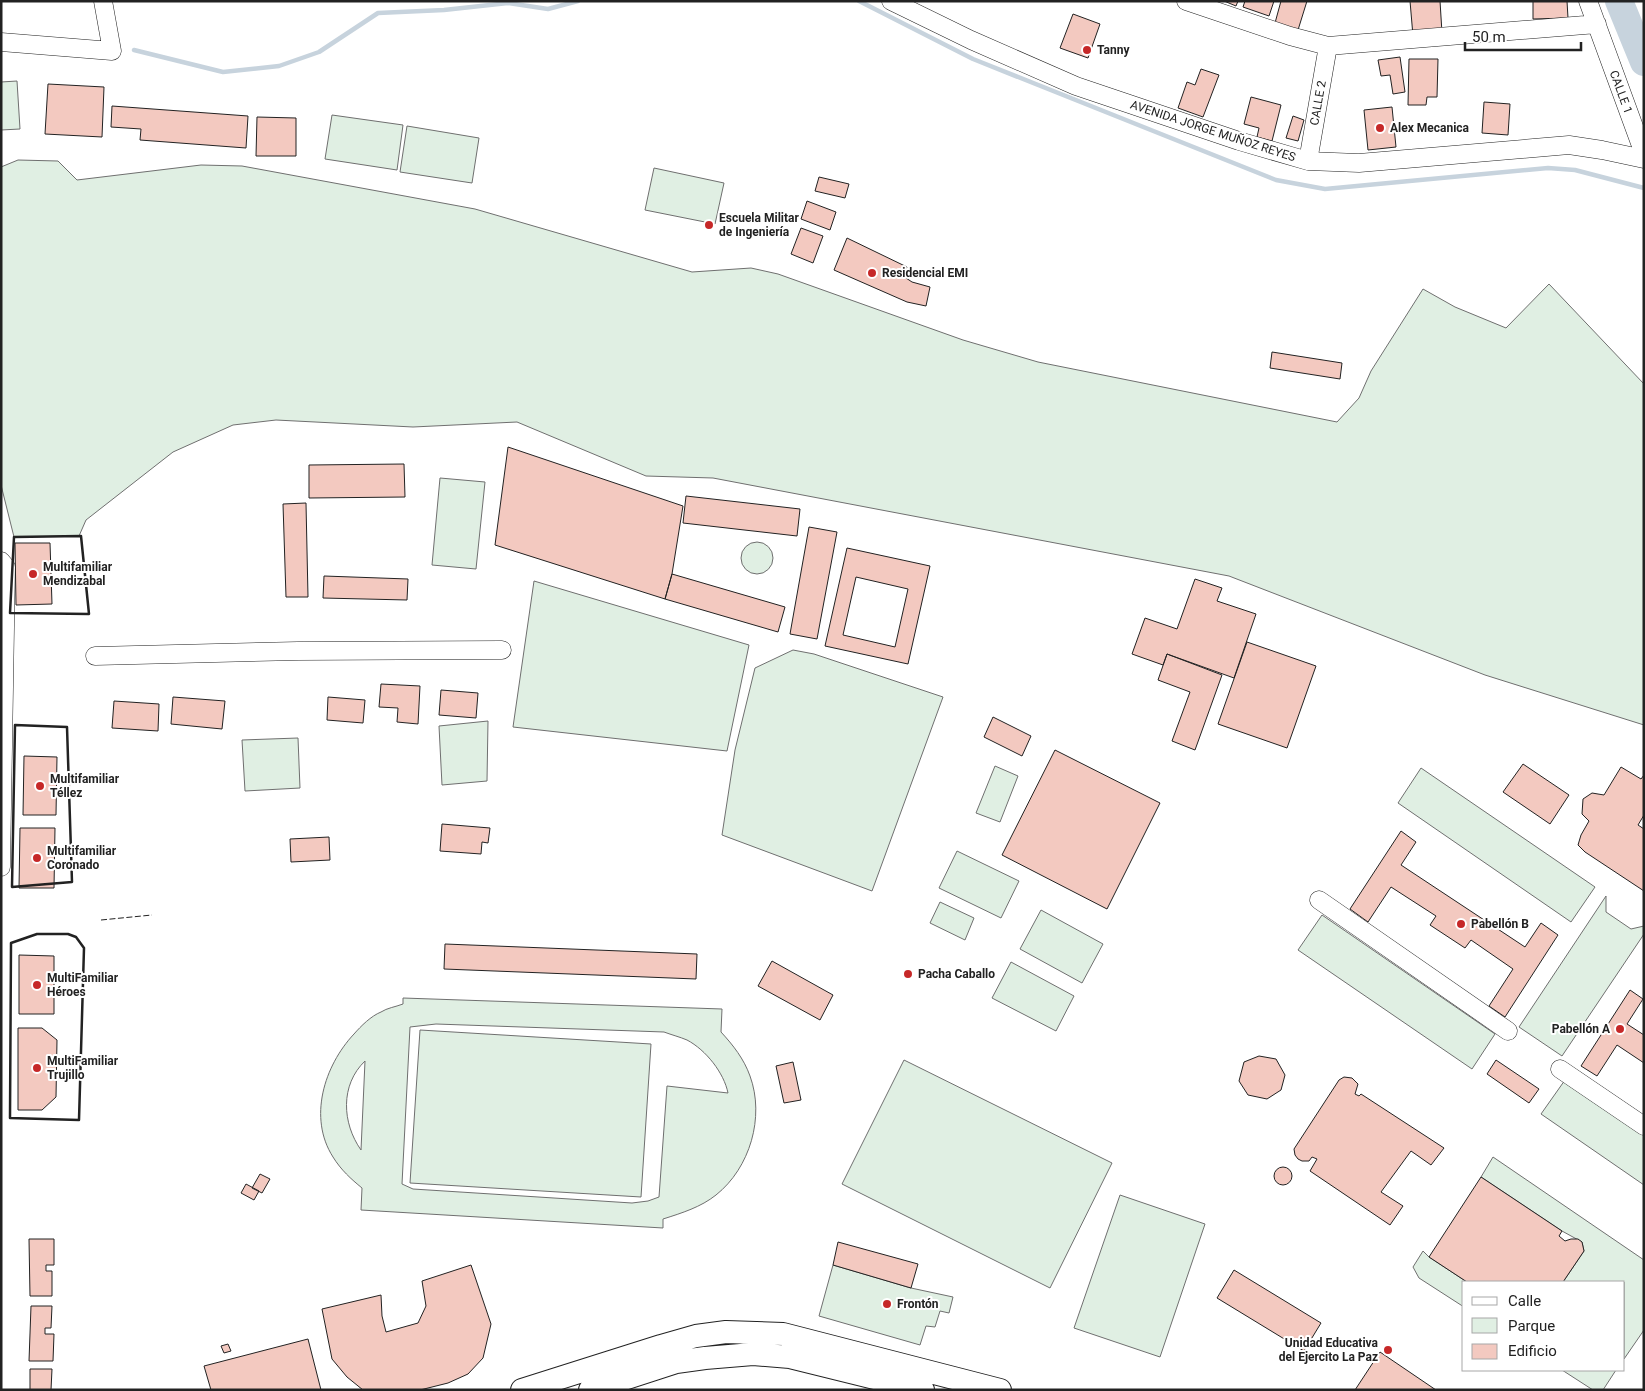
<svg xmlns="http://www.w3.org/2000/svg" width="1645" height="1391" font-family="Roboto,sans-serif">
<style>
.green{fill:#e0efe3;stroke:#6f6f6f;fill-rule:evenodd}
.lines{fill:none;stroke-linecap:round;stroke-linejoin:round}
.stream{stroke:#c7d3dd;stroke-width:4.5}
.river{stroke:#c7d3dd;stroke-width:28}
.building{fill:#f3c9c0;stroke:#222;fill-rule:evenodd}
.minor-casing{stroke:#222;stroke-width:19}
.major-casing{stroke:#222;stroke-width:24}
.minor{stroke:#fff;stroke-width:18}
.major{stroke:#fff;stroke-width:22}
.fence{stroke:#222;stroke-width:1;stroke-dasharray:6 2.5;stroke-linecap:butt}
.wall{stroke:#222;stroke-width:2.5}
.poi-dot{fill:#c62828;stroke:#fff;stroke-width:2}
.labels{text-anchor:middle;stroke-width:4;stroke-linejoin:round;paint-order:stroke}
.poi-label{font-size:12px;font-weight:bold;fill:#222;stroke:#fff;text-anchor:start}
.street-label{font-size:12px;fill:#222;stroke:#fff}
</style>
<rect width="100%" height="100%" fill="#fff"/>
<path class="green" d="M17,81L20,129L1,130V82Z
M332,115L403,125L397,170L325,159Z
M407,126L479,138L472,183L400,172Z
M18,160L58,161L77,180L201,165L242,166L475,209L692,272L751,268L778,274L963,340L1038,362L1337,422L1359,398L1371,371L1423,289L1455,307L1506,328L1549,284L1644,384V725L1485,675L1229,576L713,478L646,476L517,422L413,427L276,420L233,425L173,452L86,520L79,536L14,537L1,485V167Z
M654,168L724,183L715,224L645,210Z
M440,478L485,482L476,569L432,565Z
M741 558a16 16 0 1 1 32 0a16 16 0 1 1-32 0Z
M534,581L749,645L727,751L513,727Z
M793,650L814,654L943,697L872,891L722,835L735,750L755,668Z
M488,721L487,781L442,785L439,726Z
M298,738L300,788L245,791L242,740Z
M995,766L1018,776L1000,822L976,813Z
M1421,768L1595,887L1571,922L1398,803Z
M957,851L1019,881L1001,918L939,888Z
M1606,896V912L1631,929L1644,926V934L1562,1056L1519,1027Z
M940,902L974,918L965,940L930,923Z
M1041,910L1103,944L1082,983L1020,949Z
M1322,915L1495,1034L1472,1069L1298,950Z
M1011,962L1074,996L1056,1031L992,998Z
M403,998L722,1009L721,1032C733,1045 744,1059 750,1076C765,1117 750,1168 716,1195C701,1207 682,1213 663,1219V1228L361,1210L362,1188C351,1179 341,1170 333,1157C308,1118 324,1066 354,1034C361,1026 371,1016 381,1012C387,1008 395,1007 403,1004ZM436,1024L664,1032C672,1035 680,1037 687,1040C706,1050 724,1073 728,1093L667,1086L659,1197L648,1201L632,1203L413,1189L402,1184L410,1027ZM365,1061L361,1150C342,1123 340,1085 365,1061Z
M420,1030L651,1044L641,1197L410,1183Z
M904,1060L1112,1163L1050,1288L842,1184Z
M1565,1080L1644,1134V1185L1541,1114Z
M1493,1157L1644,1260V1330L1624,1359V1282H1563L1584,1251L1582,1242L1562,1231L1481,1177Z
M1120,1195L1205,1224L1160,1357L1074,1328Z
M1423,1251L1429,1257L1467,1282H1464V1307L1419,1278L1413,1267Z
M833,1265L911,1288L953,1297L949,1313L940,1311L935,1327L926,1326L920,1345L819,1316Z
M1562,1370H1616L1603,1390H1593Z"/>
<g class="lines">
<path class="stream" d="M859,1L973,59L1276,180L1325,189L1548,168L1575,170L1644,188
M134,50L223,72L279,66L319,52L378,13L444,10L508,3L548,9L578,1"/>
<path class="river" d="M1619,1L1644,62"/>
</g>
<path class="building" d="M1224,1H1238L1236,6Z
M1245,1H1274L1269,16L1243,7Z
M1281,1H1307L1298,30L1275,23Z
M1410,1H1440L1442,33L1413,36Z
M1533,1H1567L1568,18L1533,19Z
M1073,14L1100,24L1088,58L1060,48Z
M1400,57L1405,92L1393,94L1390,75L1381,76L1378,60Z
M1409,59H1438L1437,97H1427L1426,105H1408Z
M1201,69L1219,75L1203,117L1178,108L1187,82L1195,85Z
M48,84L104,87L102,137L45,134Z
M1251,97L1281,105L1272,141L1257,137L1259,128L1244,124Z
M1484,102L1510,104L1508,135L1482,133Z
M112,106L248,116L246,148L140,140L141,129L111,127Z
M1392,107L1396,147L1368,150L1364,110Z
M1293,116L1304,120L1298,141L1286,138Z
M257,117L296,118V156H256Z
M819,177L849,184L845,198L815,191Z
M807,201L836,212L830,230L801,219Z
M801,228L823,236L813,263L791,254Z
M847,238L907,267L903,276L912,282L930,287L926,306L907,302L834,270Z
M1272,352L1342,363L1340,379L1270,368Z
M508,447L683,506L672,574L665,599L495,545Z
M404,464L405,497L309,498V465Z
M686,496L800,509L797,536L683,523Z
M306,503L308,597H286L283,504Z
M809,527L837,532L817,639L790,634Z
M15,543H50L52,604L16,605Z
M847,548L930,566L908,664L825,646ZM856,577L908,589L895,647L843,635Z
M672,574L785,607L778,632L665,599Z
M324,576L408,579L407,600L323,598Z
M1195,579L1222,588L1217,601L1256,614L1234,678L1167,654L1163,665L1132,654L1145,618L1177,629Z
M1247,642L1316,666L1287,748L1218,724Z
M1167,654L1222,675L1195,750L1172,741L1190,692L1158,680Z
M381,684L420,686L418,724L397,722L398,708L379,707Z
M441,690L478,693L476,718L439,715Z
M173,697L225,701L222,729L171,724Z
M328,697L365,700L363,723L327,720Z
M114,701L159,704L158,731L112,728Z
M993,717L1031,736L1022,756L984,737Z
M1055,750L1160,803L1107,909L1002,855Z
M24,756L57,757L56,815H23Z
M1523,764L1569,795L1550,824L1503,792Z
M1621,767L1641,779L1644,775V815L1638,825L1644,829V891L1585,852L1578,845L1581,835L1589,821L1582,814L1583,799L1592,793L1604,795Z
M442,824L490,828L488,843L482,842L481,854L440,851Z
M20,828H55L54,888H19Z
M1401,831L1416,842L1401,865L1525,947L1541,923L1558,935L1505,1017L1489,1006L1513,969L1471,940L1465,948L1430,925L1436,916L1391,887L1368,922L1350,909Z
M329,837L330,860L291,862L290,839Z
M445,944L697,954L696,979L444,969Z
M19,955L54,956V1014H19Z
M772,961L833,995L820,1020L758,986Z
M1630,990L1643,999L1627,1024L1644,1035V1063L1617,1045L1597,1076L1581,1066Z
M18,1028H42L57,1040L56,1097L42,1110H18Z
M1259,1056L1276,1059L1285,1075L1281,1090L1267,1099L1248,1095L1239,1081L1244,1062Z
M1496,1060L1539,1089L1529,1103L1487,1074Z
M793,1062L801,1100L784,1103L776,1066Z
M1344,1077L1352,1078L1358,1084L1355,1094L1359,1096L1361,1094L1444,1148L1431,1165L1411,1151L1381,1192L1403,1206L1390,1225L1310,1171L1317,1159L1312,1157L1309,1161H1302L1298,1159L1295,1155L1294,1149L1339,1080Z
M1274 1176a9 9 0 1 1 18 0a9 9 0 1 1-18 0Z
M260,1174L270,1179L262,1193L252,1188Z
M1481,1177L1562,1231L1559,1236L1565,1241L1571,1239H1578L1582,1242L1584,1251L1563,1282H1467L1429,1257Z
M246,1184L259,1191L254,1200L241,1193Z
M29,1239H54V1265H46V1271H52V1296H30Z
M838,1242L918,1264L911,1288L833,1265Z
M471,1265L491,1324L483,1358L468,1374L448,1383L420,1390H363L347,1377L332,1359L322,1309L381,1295L382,1316L386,1332L418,1323L426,1306L422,1281Z
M1234,1270L1321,1323L1304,1351L1217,1298Z
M31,1306H52L51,1328H45V1334H54L53,1361H29Z
M308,1339L321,1390H211L204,1366Z
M228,1344L231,1351L224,1353L221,1346Z
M1380,1352L1436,1390H1355Z
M30,1369H52L51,1390H30Z"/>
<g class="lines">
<g class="minor-casing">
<path id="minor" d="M891,1L971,40L1076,86L1239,141L1308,161L1359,163L1569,145L1602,150L1644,159
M1186,1L1290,36L1328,46L1597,24
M1588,1L1644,154
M1,42L112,51L103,1
M1308,161L1328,46
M1,561L6,567L1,867
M95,656L298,651L502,650
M1319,900L1508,1031
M1560,1069L1644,1126"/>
</g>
<g class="major-casing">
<path id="major" d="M522,1390L661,1346L696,1336L726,1332L783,1334L1000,1390
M590,1390L676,1362L705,1358L753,1354L790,1357L923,1390"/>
</g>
<use href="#minor" class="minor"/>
<use href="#major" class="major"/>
<path class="fence" d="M101,920L152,915"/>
<path class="wall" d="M81,536L89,614L10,613L14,537Z
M15,725L67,727L72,882L12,887Z
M37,934H68L76,937L84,948L79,1120L10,1118L11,943Z"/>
</g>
<g class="poi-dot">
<circle cx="1087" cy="50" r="5"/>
<circle cx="1380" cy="128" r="5"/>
<circle cx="709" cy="225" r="5"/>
<circle cx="872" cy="273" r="5"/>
<circle cx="33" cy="574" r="5"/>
<circle cx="40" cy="786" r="5"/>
<circle cx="37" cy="858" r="5"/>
<circle cx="1461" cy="924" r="5"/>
<circle cx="908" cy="974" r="5"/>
<circle cx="37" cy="985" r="5"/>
<circle cx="1620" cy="1029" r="5"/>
<circle cx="37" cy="1068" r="5"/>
<circle cx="887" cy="1304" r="5"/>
<circle cx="1388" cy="1350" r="5"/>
</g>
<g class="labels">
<g class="poi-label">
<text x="1097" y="54">Tanny</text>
<text x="1390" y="132">Alex Mecanica</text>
<text x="719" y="222">Escuela Militar<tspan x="719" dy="14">de Ingeniería</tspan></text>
<text x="882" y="277">Residencial EMI</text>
<text x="43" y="571">Multifamiliar<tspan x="43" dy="14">Mendizabal</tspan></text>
<text x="50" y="783">Multifamiliar<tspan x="50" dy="14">Téllez</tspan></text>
<text x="47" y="855">Multifamiliar<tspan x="47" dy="14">Coronado</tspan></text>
<text x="1471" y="928">Pabellón B</text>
<text x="918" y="978">Pacha Caballo</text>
<text x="47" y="982">MultiFamiliar<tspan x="47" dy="14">Héroes</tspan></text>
<text x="1610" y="1033" text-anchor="end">Pabellón A</text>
<text x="47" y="1065">MultiFamiliar<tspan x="47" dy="14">Trujillo</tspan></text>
<text x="897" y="1308">Frontón</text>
<text x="1378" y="1347" text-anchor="end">Unidad Educativa<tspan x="1378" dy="14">del Ejercito La Paz</tspan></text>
</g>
<g class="street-label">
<text transform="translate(1621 92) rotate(70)" y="4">CALLE 1</text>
<text transform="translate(1318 103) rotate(-80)" y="4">CALLE 2</text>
<text transform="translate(1213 131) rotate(18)" y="4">AVENIDA JORGE MUÑOZ REYES</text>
</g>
</g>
<rect width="1645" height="1391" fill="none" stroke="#222222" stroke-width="5"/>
<rect x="1462" y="1281" width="162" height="90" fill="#ffffff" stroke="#a7a7a7"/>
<rect x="1472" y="1297" width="25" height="8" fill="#ffffff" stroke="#a7a7a7"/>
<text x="1508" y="1306" font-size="15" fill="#222222">Calle</text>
<rect x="1472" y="1318" width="25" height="15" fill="#e0efe3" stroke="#a7a7a7"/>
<text x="1508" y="1331" font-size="15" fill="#222222">Parque</text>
<rect x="1472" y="1344" width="25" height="15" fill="#f3c9c0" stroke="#a7a7a7"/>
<text x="1508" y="1356" font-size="15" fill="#222222">Edificio</text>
<path d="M1465 42v8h116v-8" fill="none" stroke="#222222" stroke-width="2.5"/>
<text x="1472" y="42" font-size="15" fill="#222222" stroke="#ffffff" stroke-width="4" paint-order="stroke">50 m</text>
</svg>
